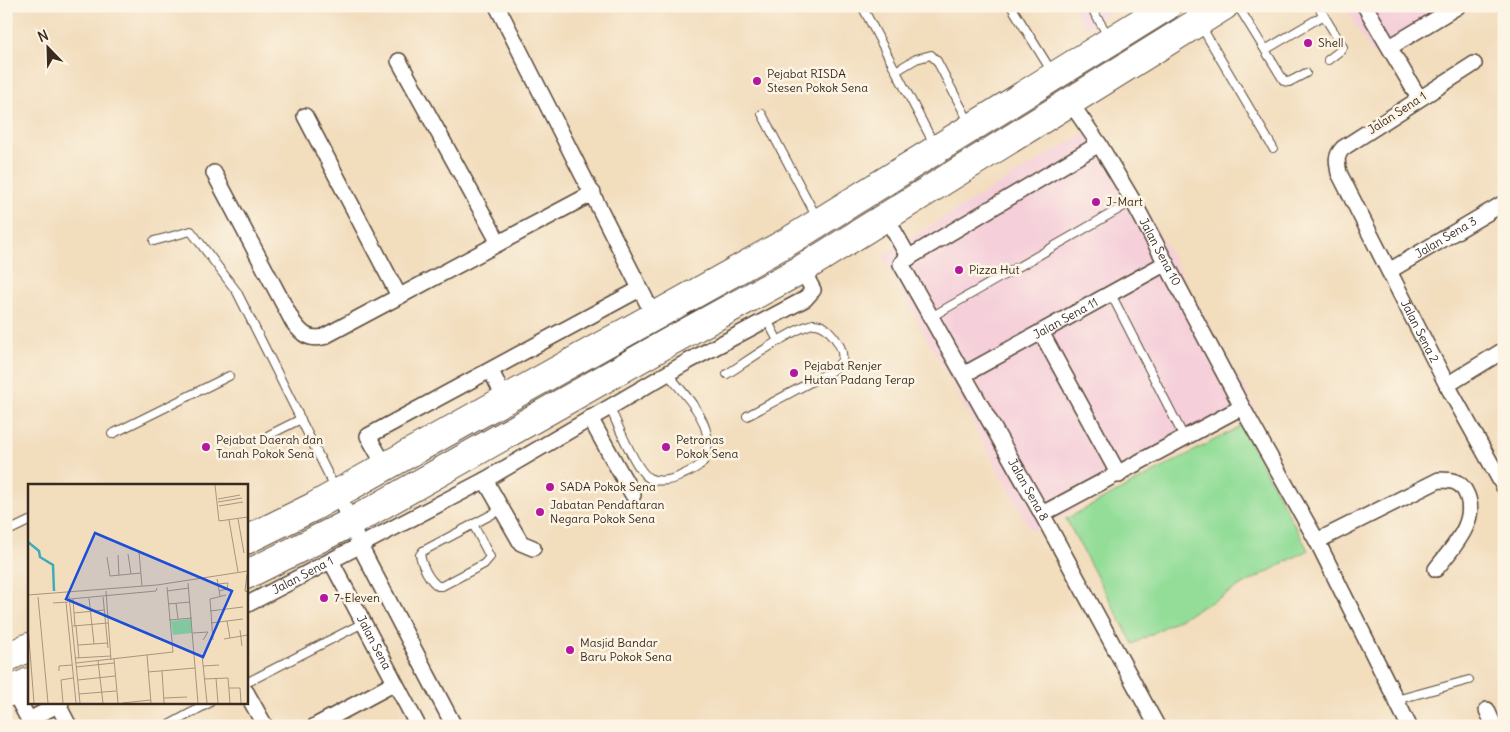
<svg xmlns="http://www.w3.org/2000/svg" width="1510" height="732" font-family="Delius,sans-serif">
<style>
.built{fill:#f5cfda}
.green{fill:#93dd98;stroke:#67845b}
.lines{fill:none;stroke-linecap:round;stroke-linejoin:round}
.lane-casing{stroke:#564536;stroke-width:10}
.street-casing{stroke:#564536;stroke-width:18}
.highway-casing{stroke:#564536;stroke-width:30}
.lane{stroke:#fff;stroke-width:8}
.street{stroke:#fff;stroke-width:15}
.highway{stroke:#fff;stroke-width:28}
.poi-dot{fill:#b5179e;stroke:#fcf5e5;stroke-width:2}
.labels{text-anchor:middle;stroke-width:5;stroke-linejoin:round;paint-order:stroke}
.poi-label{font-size:12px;fill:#3b2a1e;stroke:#fcf5e5;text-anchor:start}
.street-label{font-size:12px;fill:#3b2a1e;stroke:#fcf5e5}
.inset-river{fill:none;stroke:#3dadb9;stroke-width:2.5}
.inset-road{fill:none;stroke:#a9957d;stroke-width:1}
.view{fill:#1d4ed8;fill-opacity:0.15;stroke:#1d4ed8;stroke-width:2.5}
.inset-edge{fill:none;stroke:#3b2a1e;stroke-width:2.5}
</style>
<rect width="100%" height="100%" fill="#fcf5e5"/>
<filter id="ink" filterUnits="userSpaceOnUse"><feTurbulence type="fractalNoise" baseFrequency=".02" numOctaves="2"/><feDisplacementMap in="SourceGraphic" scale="10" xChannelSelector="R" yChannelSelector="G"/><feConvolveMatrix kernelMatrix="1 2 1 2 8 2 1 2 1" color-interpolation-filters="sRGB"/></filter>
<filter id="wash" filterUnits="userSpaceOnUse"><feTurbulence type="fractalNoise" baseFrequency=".0096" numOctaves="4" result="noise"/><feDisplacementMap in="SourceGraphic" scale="20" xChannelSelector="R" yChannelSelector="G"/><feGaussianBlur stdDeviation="1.12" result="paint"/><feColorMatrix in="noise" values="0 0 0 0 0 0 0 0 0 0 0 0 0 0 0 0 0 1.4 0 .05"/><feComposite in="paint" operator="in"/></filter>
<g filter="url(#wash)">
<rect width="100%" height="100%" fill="#f2ddbd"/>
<path class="built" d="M1072,6H1120L1085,29Z
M1345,6H1456L1373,55Z
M1099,124L1257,412L1032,532L882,255Z"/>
<path class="green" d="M1241,426L1308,550L1133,644L1066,519Z"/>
</g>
<g filter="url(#ink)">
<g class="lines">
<g class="lane-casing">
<path id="lane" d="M862,6L935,146
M1011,6L1052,72
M1090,6L1109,37
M1238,6L1284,81L1289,82L1306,73
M1318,6L1343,47L1341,50L1328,60
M1201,26L1273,148
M1265,50L1324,15
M896,71L916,59L931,55L937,61L970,124
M762,114L817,218
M154,241L191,231L237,292L336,490
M1111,294L1185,439
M931,317L1133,201
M767,320L778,341
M727,374C743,364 798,325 814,324C827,323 845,347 842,360C841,363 837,366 835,369L747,416
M610,408C617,423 636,471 649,478C658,483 674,480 682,475C688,472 698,468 702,463C705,460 707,453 707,449C712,420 684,394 667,373
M112,434L229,376
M269,435L301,419
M473,524L490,557L484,564L442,586H438C429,580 422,566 420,555L423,551L502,509
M6,532L29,521
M246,683L363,623
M1396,700L1469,680
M167,726L209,703"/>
</g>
<g class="street-casing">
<g id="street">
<path d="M497,6L654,316"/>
<path d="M1365,6L1419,98"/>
<path d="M1390,47L1458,6"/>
<path d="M399,61L499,243"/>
<path id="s1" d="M1474,64L1343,148C1335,156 1337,162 1339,173L1447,385L1504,487"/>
<path id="s2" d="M1070,102L1099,144L1133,201L1242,407L1317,541L1409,726"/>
<path d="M305,116L399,296"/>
<path id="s3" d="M1099,144L903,261L901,264L1042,514L1157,726"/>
<path d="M214,173L293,322C302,334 308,340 323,337L593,193"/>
<path d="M886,217L909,258"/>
<path id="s4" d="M1389,271L1504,203"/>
<path d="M1041,332L1119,475"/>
<path d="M491,371L505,399"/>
<path id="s5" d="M965,374L1166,263"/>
<path d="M1447,385L1504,350"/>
<path d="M590,418L633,495"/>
<path d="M385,466L368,436L640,289"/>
<path d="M485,480L521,543L533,548"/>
<path d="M338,493L360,546L454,726"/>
<path d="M1042,514L1242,407"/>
<path d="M1317,541L1439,480C1451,480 1460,481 1465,491C1481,520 1452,548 1436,569"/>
<path id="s6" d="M331,561L418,726"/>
<path id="s7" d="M246,605L485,480L687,362L805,299L813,290L802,269"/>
<path d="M13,690L32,726"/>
<path d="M246,692L265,726"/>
<path d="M58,705L69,726"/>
<path d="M1487,710L1494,726"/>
<path d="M29,720L61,703"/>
<path d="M315,726L395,683"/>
</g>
</g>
<g class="highway-casing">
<path id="highway" d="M246,540L313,507L789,241L1167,6
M246,575L350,523L669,342L802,269L1224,6
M6,658L29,647
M6,693L29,682"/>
</g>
<use href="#lane" class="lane"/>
<use href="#street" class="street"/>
<use href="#highway" class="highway"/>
</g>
</g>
<g class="poi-dot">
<circle cx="1308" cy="43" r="5"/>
<circle cx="757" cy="81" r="5"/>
<circle cx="1096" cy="202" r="5"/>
<circle cx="959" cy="270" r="5"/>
<circle cx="794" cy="373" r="5"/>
<circle cx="206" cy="447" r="5"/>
<circle cx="666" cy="447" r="5"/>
<circle cx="550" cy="487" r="5"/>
<circle cx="540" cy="512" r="5"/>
<circle cx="324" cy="598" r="5"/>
<circle cx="570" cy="650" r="5"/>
</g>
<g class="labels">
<g class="poi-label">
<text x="1318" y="47">Shell</text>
<text x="767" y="78">Pejabat RISDA<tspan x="767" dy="14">Stesen Pokok Sena</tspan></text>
<text x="1106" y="206">J-Mart</text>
<text x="969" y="274">Pizza Hut</text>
<text x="804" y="370">Pejabat Renjer<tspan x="804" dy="14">Hutan Padang Terap</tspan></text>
<text x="216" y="444">Pejabat Daerah dan<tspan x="216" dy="14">Tanah Pokok Sena</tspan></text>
<text x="676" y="444">Petronas<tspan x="676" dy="14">Pokok Sena</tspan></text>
<text x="560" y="491">SADA Pokok Sena</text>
<text x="550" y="509">Jabatan Pendaftaran<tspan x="550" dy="14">Negara Pokok Sena</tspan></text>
<text x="334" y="602">7-Eleven</text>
<text x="580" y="647">Masjid Bandar<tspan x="580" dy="14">Baru Pokok Sena</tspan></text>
</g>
<g class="street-label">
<text transform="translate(1397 113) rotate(-33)" y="4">Jalan Sena 1</text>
<text dy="4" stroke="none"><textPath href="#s4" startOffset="66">Jalan Sena 3</textPath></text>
<text dy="4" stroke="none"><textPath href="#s2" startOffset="175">Jalan Sena 10</textPath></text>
<text dy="4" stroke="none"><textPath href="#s5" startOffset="115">Jalan Sena 11</textPath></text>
<text dy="4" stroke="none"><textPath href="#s1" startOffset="360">Jalan Sena 2</textPath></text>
<text dy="4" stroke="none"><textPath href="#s3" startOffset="491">Jalan Sena 8</textPath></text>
<text dy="4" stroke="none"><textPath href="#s7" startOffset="64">Jalan Sena 1</textPath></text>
<text dy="4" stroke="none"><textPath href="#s6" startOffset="92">Jalan Sena</textPath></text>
</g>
</g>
<g transform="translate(28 484)">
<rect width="220" height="220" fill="#f2ddbd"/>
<path d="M163,135L164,149L145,151L143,137Z" fill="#93dd98"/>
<path class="inset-river" d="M0,58L11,67L12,73L25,81L26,107"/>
<path class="inset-road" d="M187,1L191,37L220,33M190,15L212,11M190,18L214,14M191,22L215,18M210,35L216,69M201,36L210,88M111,68L114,102M100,70L103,90M90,71L91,91M79,73L82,92L113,89M219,90L217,107L220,108M189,95L192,112M160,99L170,219M190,100L200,99L199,105L191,107M139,103L145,168M78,107L83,176M139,107L161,104M0,111L129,101L220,87M41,112L52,219M10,113L20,219M75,113L80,164M61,114L66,160M42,115L128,107L129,104M45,115L47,142M38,118L48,219M25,119L40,118M148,119L150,135M140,120L162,118M182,127L215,123M46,129L76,126M141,136L164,134M199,137L202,154M183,139L215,135M0,142L6,219M45,142L80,139M48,142L51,174M212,146L214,162M165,149L180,148L175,156M196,155L220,151M185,156L182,115L198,111M50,161L80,159M119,171L123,219M174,171L179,219M47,174L83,172M86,175L90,219M70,177L75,219M48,179L145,168M175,182L191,181M48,183L86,179M31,187V182L44,181M134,187L136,219M120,188L167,184M188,194L190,219M176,195L200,194L202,219M50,196L87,192M201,204H212L213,219M51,210L88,207M136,214L159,213M35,219L33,196L45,194M94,219L123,216"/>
<path class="view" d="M67,49L204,107L175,173L38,115Z"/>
<rect width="220" height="220" class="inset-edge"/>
</g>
<rect width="1510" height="732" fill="none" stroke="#fcf5e5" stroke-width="25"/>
<g transform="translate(48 48) rotate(337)" stroke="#fcf5e5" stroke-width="4" paint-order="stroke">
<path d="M0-4L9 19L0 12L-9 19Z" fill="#3b2a1e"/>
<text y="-8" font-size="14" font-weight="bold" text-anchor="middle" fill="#3b2a1e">N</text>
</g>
</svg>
